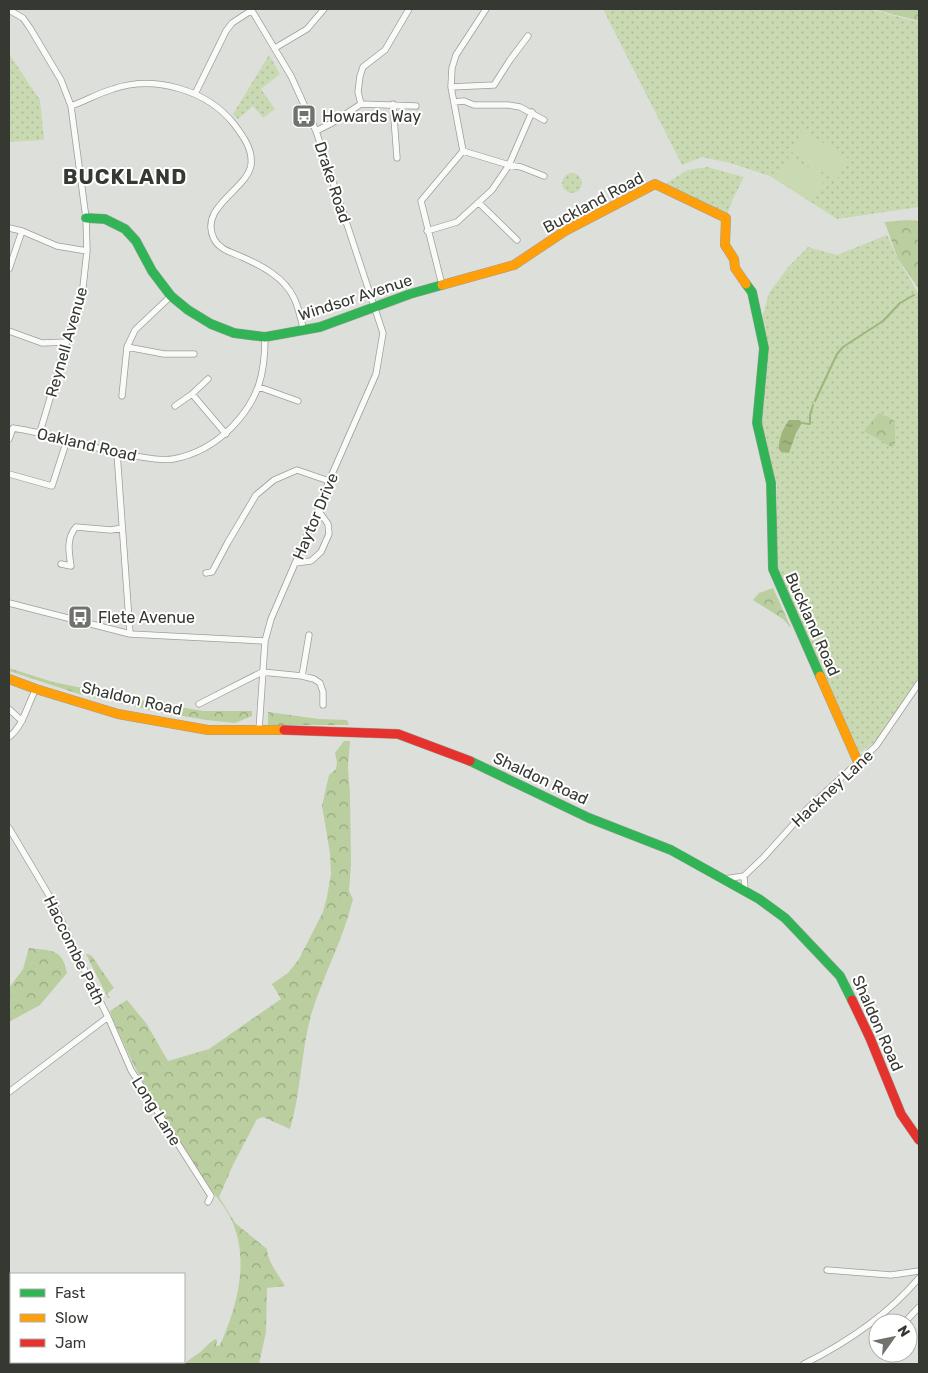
<svg xmlns="http://www.w3.org/2000/svg" width="928" height="1373" font-family="Rubik,sans-serif">
<style>
.grass{fill:url(#grass-dots)}
.forest{fill:url(#forest-crowns)}
.garden{fill:#c9d9b2}
.water{fill:url(#water-ripples)}
.lines{fill:none;stroke-linecap:round;stroke-linejoin:round}
.stream{stroke:#9fb57c;stroke-width:2}
.street-casing{stroke:#9c9f99;stroke-width:7}
.fast-casing{stroke:#9c9f99;stroke-width:10}
.slow-casing{stroke:#9c9f99;stroke-width:10}
.jam-casing{stroke:#9c9f99;stroke-width:10}
.street{stroke:#fafaf9;stroke-width:5.5}
.fast{stroke:#30b455;stroke-width:9}
.slow{stroke:#ff9f0a;stroke-width:9}
.jam{stroke:#e5322d;stroke-width:9}
.labels{text-anchor:middle;stroke-width:4;stroke-linejoin:round;paint-order:stroke}
.poi-label{font-size:16px;fill:#363832;stroke:#fff;text-anchor:start}
.street-label{font-size:16px;fill:#363832;stroke:#fff}
.district-label{font-size:21px;font-weight:bold;letter-spacing:1px;fill:#363832;stroke:#fff}
</style>
<defs>
<pattern id="grass-dots" width="8" height="8" patternUnits="userSpaceOnUse" patternTransform="scale(1.25)"><rect width="8" height="8" fill="#c9d9b2"/><path d="M2 2h.1M6 6h.1" fill="none" stroke="#adbb9a" stroke-width="1.8" stroke-linecap="round"/></pattern>
<pattern id="forest-crowns" width="20" height="18" patternUnits="userSpaceOnUse" patternTransform="scale(1.25)"><rect width="20" height="18" fill="#bace9f"/><path d="M2 6a3 3 0 1 1 6 0M12 15a3 3 0 1 1 6 0" fill="none" stroke="#98a882"/></pattern>
<pattern id="water-ripples" width="26" height="14" patternUnits="userSpaceOnUse" patternTransform="scale(1.25)"><rect width="26" height="14" fill="#9fb57c"/><path d="M2 4q2-2 4 0t4 0M15 11q2-2 4 0t4 0" fill="none" stroke="#829466"/></pattern>
</defs>
<rect width="100%" height="100%" fill="#dde0da"/>
<path class="grass" d="M603,9H869L919,22V207L837,219L770,176L730,163L702,157L682,165Z
M9,54L40,100L44,140L9,142Z
M269,55L280,74L261,89L275,109L263,118L253,106L238,119L233,114Z
M707,167L744,177L732,201L726,218L663,185L688,170Z
M562 183a10 10 0 1 1 20 0a10 10 0 1 1-20 0Z
M887,235L898,259L919,295V677L876,741L860,753L777,569V487L762,423L769,351L762,318L769,293L789,266L808,247L837,255Z"/>
<path class="forest" d="M873,9H919V21Z
M907,220L919,221V289L898,259L885,223L884,222Z
M879,413L895,421V443L893,448L864,431Z
M773,588L791,628L783,619L753,600L759,593Z
M9,668L53,682L160,704L159,712L79,694L12,672L9,671Z
M162,704L203,711H252V716L235,723L206,720L160,712Z
M268,712L319,719L347,720L349,725H268Z
M344,741H350L348,767L350,795L351,864L349,891L353,899C343,940 323,976 311,1015C301,1052 301,1092 290,1129L263,1117L257,1119L233,1165L219,1197L235,1223L267,1249C267,1260 279,1276 285,1286L267,1288L266,1332L259,1364H185C189,1359 193,1357 199,1353C205,1349 208,1342 216,1339L217,1341L216,1346L220,1345C238,1305 251,1256 229,1215C222,1202 211,1191 203,1178C183,1147 164,1115 144,1084C134,1067 127,1050 119,1033C116,1026 112,1019 110,1011L127,1000L146,1023L168,1061L209,1049L281,999L272,984L288,973L299,959L323,912L327,897L331,874L330,853L322,806L329,775L336,769L337,762L335,753Z
M29,948C52,951 62,948 67,973L40,1005L9,1022V988L23,969Z
M86,954L91,955L114,988L107,994L110,998H108Z"/>
<path class="garden" d="M803,130L849,159L836,181L790,151Z
M789,156L826,178L812,201L775,179Z"/>
<path class="water" d="M789,420H800L802,423L796,433L789,453L781,452L779,449C778,440 783,428 789,420Z"/>
<g class="lines">
<path class="stream" d="M815,401L837,354L843,347L883,321L900,303L914,295
M802,423L810,424V415L813,405"/>
<g class="street-casing">
<path id="street" d="M251,9L291,76L316,131L383,333L376,374L329,481L318,510L271,619L265,641L259,730
M9,10L23,18L30,28L61,80L71,106L86,218L87,251L83,287L40,432
M275,48L307,29L324,9
M451,87L494,85L510,60L528,36
M195,94L226,31L232,23L252,10
M454,102L464,101L474,105H508L520,107L544,120
M361,104L416,106
M393,104L397,158
M71,106C85,101 99,93 113,89C155,75 207,90 234,124C243,136 253,149 251,165C247,190 198,207 214,239C220,250 231,252 242,257C262,266 284,277 294,298C299,308 301,321 304,331
M316,131L332,123L361,104L358,92L360,76L363,67L385,50L409,9
M463,151L509,165L521,167L544,176
M479,203L517,240
M9,228L22,231L57,246L87,251
M427,231L457,222L492,190L509,165L532,112
M9,269L22,231
M442,285L421,201L463,151L451,87L452,68L456,55L486,9
M9,331L42,343L67,342
M127,347L164,354H194
M259,387L298,401
M192,394L226,434
M122,396L127,347L135,330L171,296
M175,406L192,394L208,379
M9,439L13,428C55,434 94,450 135,456C147,458 162,461 173,459C196,455 216,443 232,427C259,399 265,374 265,337
M117,453L130,634
M9,474L52,486L67,440
M295,563L311,561L321,552L329,534L328,524L318,510
M61,564L71,566C69,553 66,538 76,527L111,530L122,528
M206,573L212,572L228,542L256,495L274,480L297,470L329,481
M9,603L130,634L265,641
M302,676L309,635
M199,704L262,672L302,676L314,679L320,683L323,692V705
M9,709L22,721
M9,737C24,725 27,705 36,689
M9,828L53,902L78,957L108,1017L131,1070L211,1196L208,1202
M724,879L744,876
M745,890L744,876L764,857L808,808L876,746L919,683
M9,1092L108,1017
M827,1270L891,1275L919,1271
M904,1323L919,1307
M804,1364C848,1342 887,1316 919,1278"/>
</g>
<g class="fast-casing">
<path id="fast" d="M86,218L105,219L125,229L136,241L152,271L171,296L188,310L211,324L234,333L265,337L320,327L410,294L442,285
M746,284L752,292L764,348L757,423L771,483L773,569L820,676
M470,761L589,818L671,850L759,899L785,918L840,976L852,1000"/>
</g>
<g class="slow-casing">
<path id="slow" d="M442,285L514,265L565,231L655,184L726,218L725,245L734,259L735,268L746,284
M820,676L858,762
M9,679L36,689L118,714L208,730H284"/>
</g>
<g class="jam-casing">
<path id="jam" d="M284,730L398,734L470,761
M852,1000L870,1038L901,1114L919,1140"/>
</g>
<use href="#street" class="street"/>
<use href="#fast" class="fast"/>
<use href="#slow" class="slow"/>
<use href="#jam" class="jam"/>
</g>
<defs>
<g id="bus-square" transform="scale(1.25)"><rect x="-9" y="-9" width="18" height="18" rx="4" fill="#70736d" stroke="#fff"/><path d="M-5-6H5V4H4V6H2V4H-2V6H-4V4H-5ZM-3.5-4V0h7V-4ZM-3.5 1.2v1.5H-2V1.2ZM2 1.2v1.5H3.5V1.2Z" fill="#fff"/></g>
</defs>
<g fill-rule="evenodd">
<use href="#bus-square" x="304" y="116"/>
<use href="#bus-square" x="80" y="617"/>
</g>
<g class="labels">
<g class="poi-label">
<text x="322" y="122">Howards Way</text>
<text x="98" y="623">Flete Avenue</text>
</g>
<g class="street-label">
<text transform="translate(333 182) rotate(72)" y="6">Drake Road</text>
<text transform="translate(593 202) rotate(-28)" y="6">Buckland Road</text>
<text transform="translate(355 297) rotate(-18)" y="6">Windsor Avenue</text>
<text transform="translate(66 342) rotate(-74)" y="6">Reynell Avenue</text>
<text transform="translate(87 444) rotate(13)" y="6">Oakland Road</text>
<text transform="translate(315 516) rotate(-67)" y="6">Haytor Drive</text>
<text transform="translate(813 624) rotate(66)" y="6">Buckland Road</text>
<text transform="translate(132 698) rotate(13)" y="6">Shaldon Road</text>
<text transform="translate(541 778) rotate(25)" y="6">Shaldon Road</text>
<text transform="translate(832 788) rotate(-43)" y="6">Hackney Lane</text>
<text transform="translate(75 950) rotate(64)" y="6">Haccombe Path</text>
<text transform="translate(878 1023) rotate(66)" y="6">Shaldon Road</text>
<text transform="translate(157 1111) rotate(58)" y="6">Long Lane</text>
</g>
<g class="district-label">
<text x="125" y="184">BUCKLAND</text>
</g>
</g>
<rect width="928" height="1373" fill="none" stroke="#363832" stroke-width="20"/>
<rect x="10" y="1273" width="175" height="90" fill="#ffffff" stroke="#afafad"/>
<rect x="20" y="1289" width="25" height="8" fill="#30b455" stroke="#afafad"/>
<text x="55" y="1298" font-size="15" fill="#363832">Fast</text>
<rect x="20" y="1314" width="25" height="8" fill="#ff9f0a" stroke="#afafad"/>
<text x="55" y="1323" font-size="15" fill="#363832">Slow</text>
<rect x="20" y="1339" width="25" height="8" fill="#e5322d" stroke="#afafad"/>
<text x="55" y="1348" font-size="15" fill="#363832">Jam</text>
<g transform="translate(893 1338) rotate(57)"><circle r="24" fill="#ffffff" stroke="#afafad"/>
<path d="M0-4L9 19L0 12L-9 19Z" fill="#70736d"/>
<text y="-8" font-size="14" font-weight="bold" text-anchor="middle" fill="#363832">N</text>
</g>
</svg>
